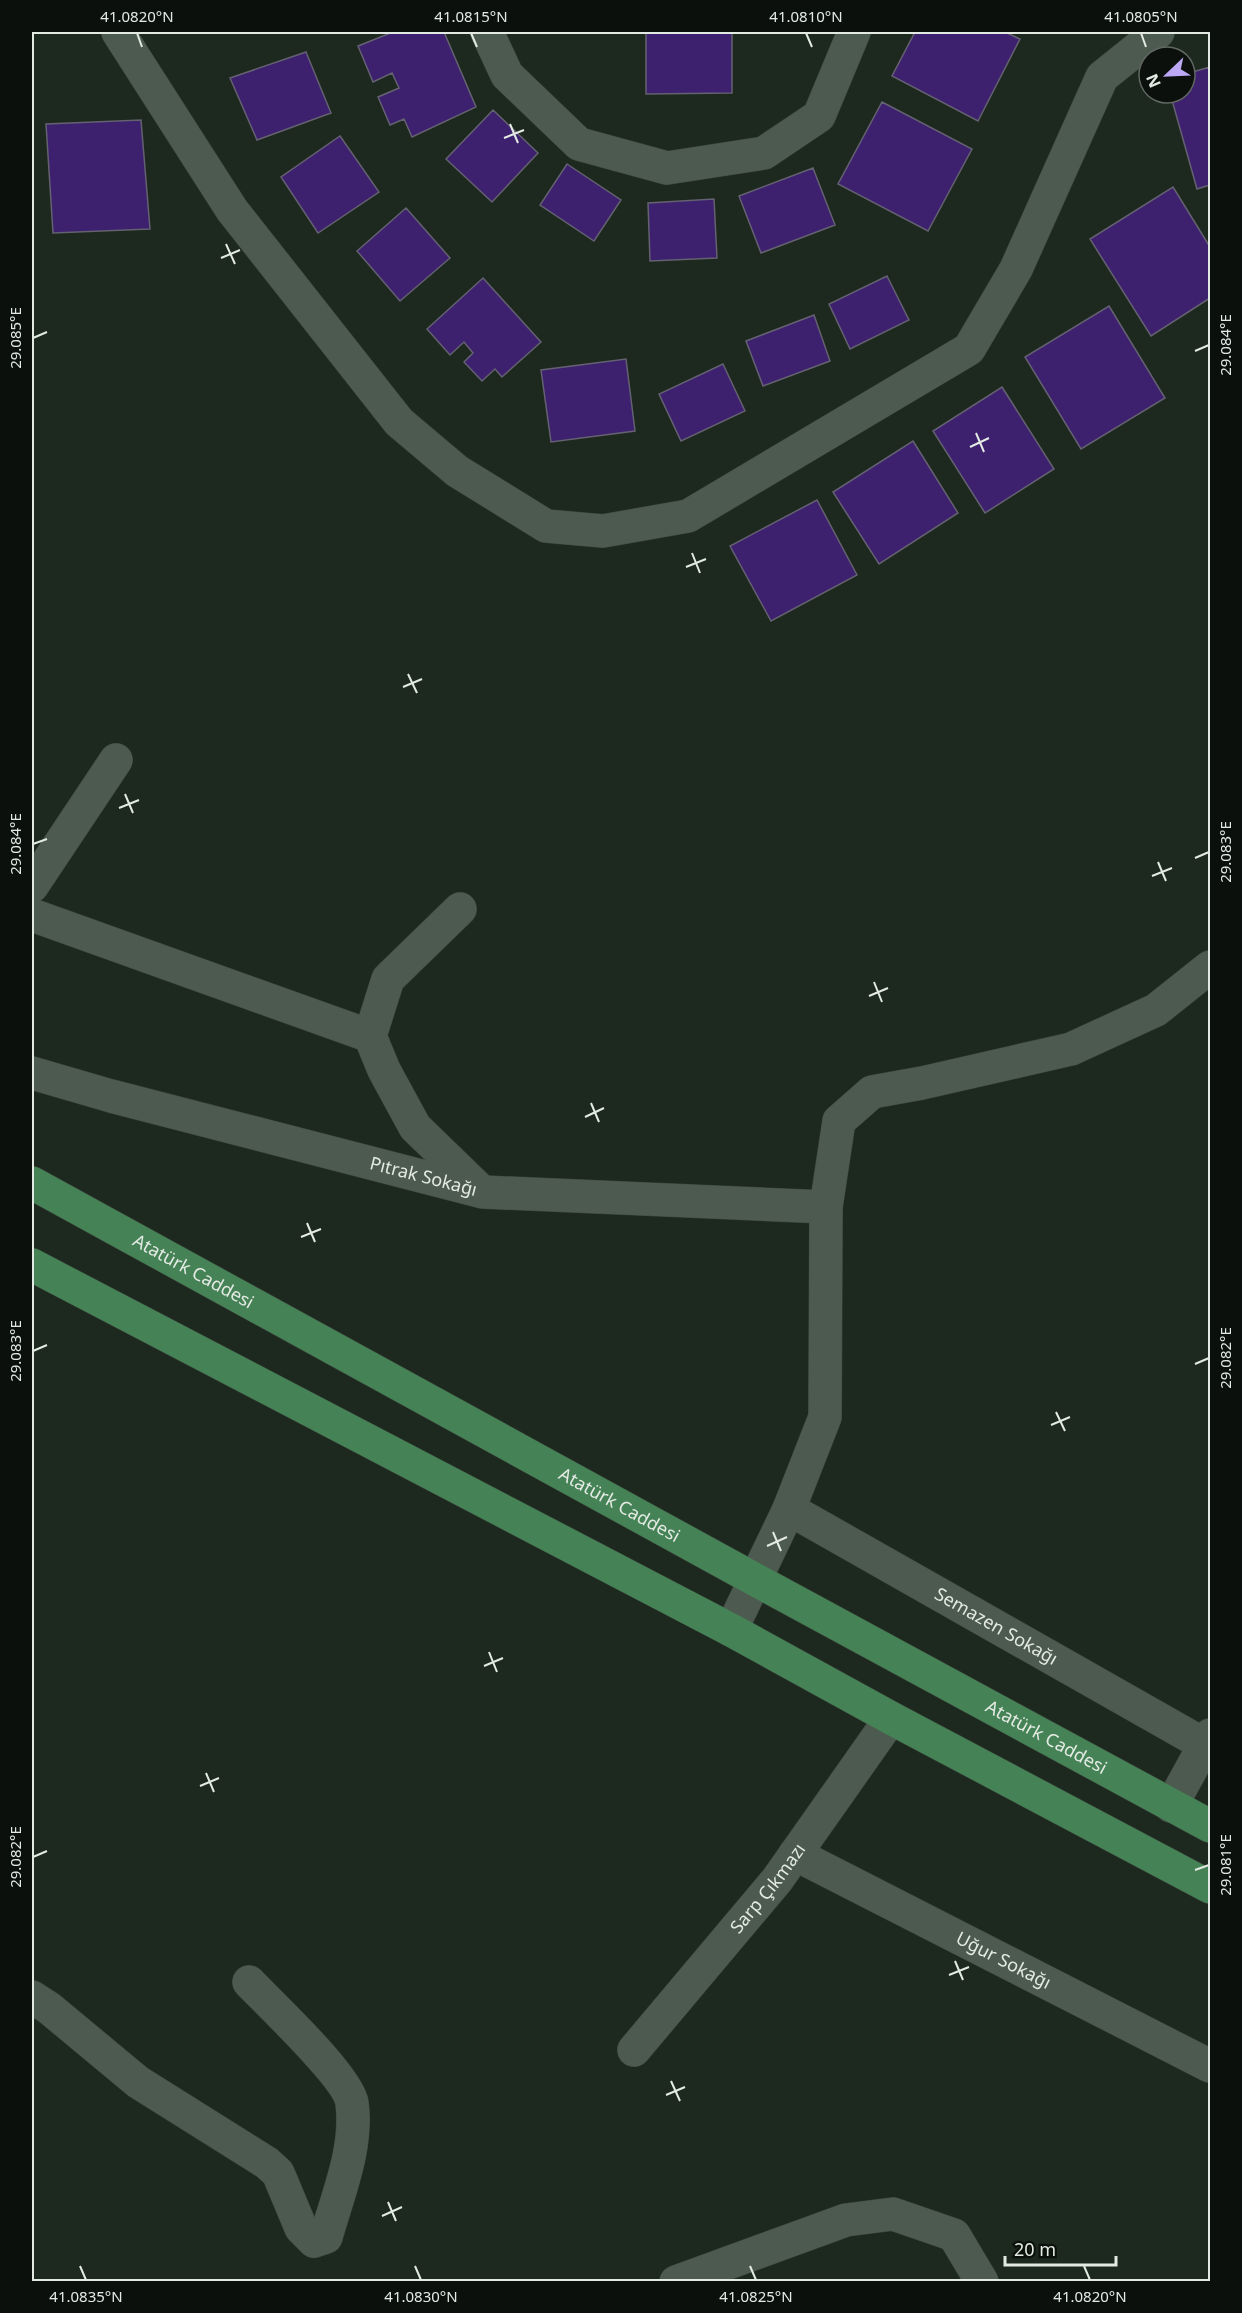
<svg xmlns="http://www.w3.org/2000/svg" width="1242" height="2313" font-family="'Noto Sans',sans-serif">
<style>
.building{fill:#3d216f;stroke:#646170;stroke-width:1.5}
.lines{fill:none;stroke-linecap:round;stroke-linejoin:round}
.minor-casing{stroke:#3c463e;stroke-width:34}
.primary-casing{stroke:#3c463e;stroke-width:34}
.minor{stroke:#4d5a4f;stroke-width:33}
.primary{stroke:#458255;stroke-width:33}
.ticks{fill:none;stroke:#e3eae4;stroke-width:2}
.labels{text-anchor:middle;stroke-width:5;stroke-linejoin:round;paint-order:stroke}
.street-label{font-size:18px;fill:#e3eae4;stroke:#0b100c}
.neatline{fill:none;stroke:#e3eae4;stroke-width:2}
.ticks-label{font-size:15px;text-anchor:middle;fill:#e3eae4}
</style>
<rect width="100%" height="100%" fill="#1d291f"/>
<path class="building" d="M393,32H444L476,107L412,137L404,119L390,125L378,97L399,88L392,73L373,82L358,46Z
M646,32H732V93L646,94Z
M915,32H1005L1020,39L978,121L892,76Z
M306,52L331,113L257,140L230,78Z
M1210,67V185L1197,189L1170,93H1185V74Z
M882,102L972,149L928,231L838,184Z
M493,110L538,153L492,202L446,159Z
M141,120L150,229L53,233L46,124Z
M340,136L379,192L318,233L281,177Z
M567,164L621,200L594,241L540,205Z
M813,168L835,225L761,253L739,196Z
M1173,187L1210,247V298L1151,336L1090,239Z
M714,199L717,258L650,261L648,203Z
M406,208L450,258L400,301L357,251Z
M887,276L909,320L850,349L829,304Z
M483,278L541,342L502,377L495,369L482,381L464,362L473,353L464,342L450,355L427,329Z
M1109,306L1165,398L1081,449L1025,357Z
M814,315L830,361L763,386L746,341Z
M626,359L635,431L551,442L541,370Z
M723,364L745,411L681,441L659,394Z
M1002,387L1054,469L985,513L933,431Z
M913,441L958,513L879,564L833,492Z
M817,500L857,575L771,621L730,546Z"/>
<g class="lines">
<g class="minor-casing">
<g id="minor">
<path d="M118,32L232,210L399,422L457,471L546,526L603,531L688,516L969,349L1016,269L1102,77L1158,32"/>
<path d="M487,32L507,75L579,144L667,168L764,153L819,116L854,32"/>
<path d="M32,886L116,760"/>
<path d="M460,909L388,979L370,1036L384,1070L415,1127L481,1191"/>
<path d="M32,915L370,1036"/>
<path id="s1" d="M32,1073L111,1096L483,1192L826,1207"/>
<path id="s2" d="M789,1509L1205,1745"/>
<path d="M731,1630L789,1509L825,1417L826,1207L839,1121L872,1092L922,1083L1071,1049L1156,1010L1210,967"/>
<path d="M1171,1806L1210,1735"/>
<path id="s3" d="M795,1854L1210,2066"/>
<path d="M32,1997L49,2008L138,2082L267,2163L278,2173L301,2228L314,2241L326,2237C338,2194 358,2148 352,2103C348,2077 270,2004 249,1982"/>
<path id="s4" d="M634,2050L777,1880L891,1718"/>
<path d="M676,2282L846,2220L893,2214L954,2235L982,2282"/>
</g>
</g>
<g class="primary-casing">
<g id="primary">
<path id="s5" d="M32,1183L754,1579L1210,1826"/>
<path d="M32,1265L731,1630L891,1718L1210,1887"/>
</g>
</g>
<use href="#minor" class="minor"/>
<use href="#primary" class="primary"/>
</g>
<path class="ticks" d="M137,33L142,47M471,33L477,47M806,33L812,47M1141,33L1146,47M510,124L518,143M504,138L524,130M226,244L235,264M221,258L240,250M33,338L47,332M1195,351L1209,345M976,433L984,452M970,447L989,438M692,553L700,573M686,567L706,559M408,674L417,693M403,687L422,679M125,794L133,813M119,808L139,800M33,844L47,839M1195,858L1209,852M1158,862L1166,881M1152,876L1172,868M874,982L882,1002M869,996L888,988M591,1103L599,1122M585,1117L604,1108M307,1223L315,1242M301,1237L321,1229M33,1351L47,1345M1195,1364L1209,1358M1056,1412L1065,1431M1051,1425L1070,1417M773,1532L781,1551M767,1546L787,1537M489,1652L497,1672M484,1666L503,1658M206,1773L214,1792M200,1786L219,1778M33,1857L47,1851M1195,1870L1209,1865M955,1961L963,1980M949,1975L969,1967M671,2081L680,2101M666,2095L685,2087M388,2202L396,2221M382,2216L402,2207M80,2266L86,2280M415,2266L421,2280M750,2266L756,2280M1084,2266L1090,2280"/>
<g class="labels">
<g class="street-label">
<text dy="6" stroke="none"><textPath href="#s1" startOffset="405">Pıtrak Sokağı</textPath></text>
<text dy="6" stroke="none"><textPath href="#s5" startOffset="184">Atatürk Caddesi</textPath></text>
<text dy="6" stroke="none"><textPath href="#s5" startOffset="670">Atatürk Caddesi</textPath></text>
<text dy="6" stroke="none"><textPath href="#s2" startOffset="238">Semazen Sokağı</textPath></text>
<text dy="6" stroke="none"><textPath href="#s5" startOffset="1156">Atatürk Caddesi</textPath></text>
<text dy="6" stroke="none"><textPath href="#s4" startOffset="210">Sarp Çıkmazı</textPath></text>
<text dy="6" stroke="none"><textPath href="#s3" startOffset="234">Uğur Sokağı</textPath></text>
</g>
</g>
<rect width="1242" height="2313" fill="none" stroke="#0b100c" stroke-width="66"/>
<g transform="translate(1167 75) rotate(247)"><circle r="28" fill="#0b100c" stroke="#616762" stroke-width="1.5"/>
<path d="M0-4.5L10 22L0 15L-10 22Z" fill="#bca9f5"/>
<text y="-9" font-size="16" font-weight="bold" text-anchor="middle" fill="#e3eae4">N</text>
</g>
<path d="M1005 2256v9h111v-9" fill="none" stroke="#e3eae4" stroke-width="3"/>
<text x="1014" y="2256" font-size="18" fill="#e3eae4" stroke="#0b100c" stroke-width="4.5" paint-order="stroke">20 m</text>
<rect x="33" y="33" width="1176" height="2247" class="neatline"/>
<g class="ticks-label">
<text x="137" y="22">41.0820°N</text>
<text x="471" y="22">41.0815°N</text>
<text x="806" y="22">41.0810°N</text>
<text x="1141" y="22">41.0805°N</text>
<text transform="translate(16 338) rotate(-90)" y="5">29.085°E</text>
<text transform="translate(1226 345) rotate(-90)" y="5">29.084°E</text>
<text transform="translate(16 844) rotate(-90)" y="5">29.084°E</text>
<text transform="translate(1226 852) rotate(-90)" y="5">29.083°E</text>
<text transform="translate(16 1351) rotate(-90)" y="5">29.083°E</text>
<text transform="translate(1226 1358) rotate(-90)" y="5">29.082°E</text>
<text transform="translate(16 1857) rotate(-90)" y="5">29.082°E</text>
<text transform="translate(1226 1865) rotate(-90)" y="5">29.081°E</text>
<text x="86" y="2302">41.0835°N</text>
<text x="421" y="2302">41.0830°N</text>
<text x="756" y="2302">41.0825°N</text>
<text x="1090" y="2302">41.0820°N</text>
</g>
</svg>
